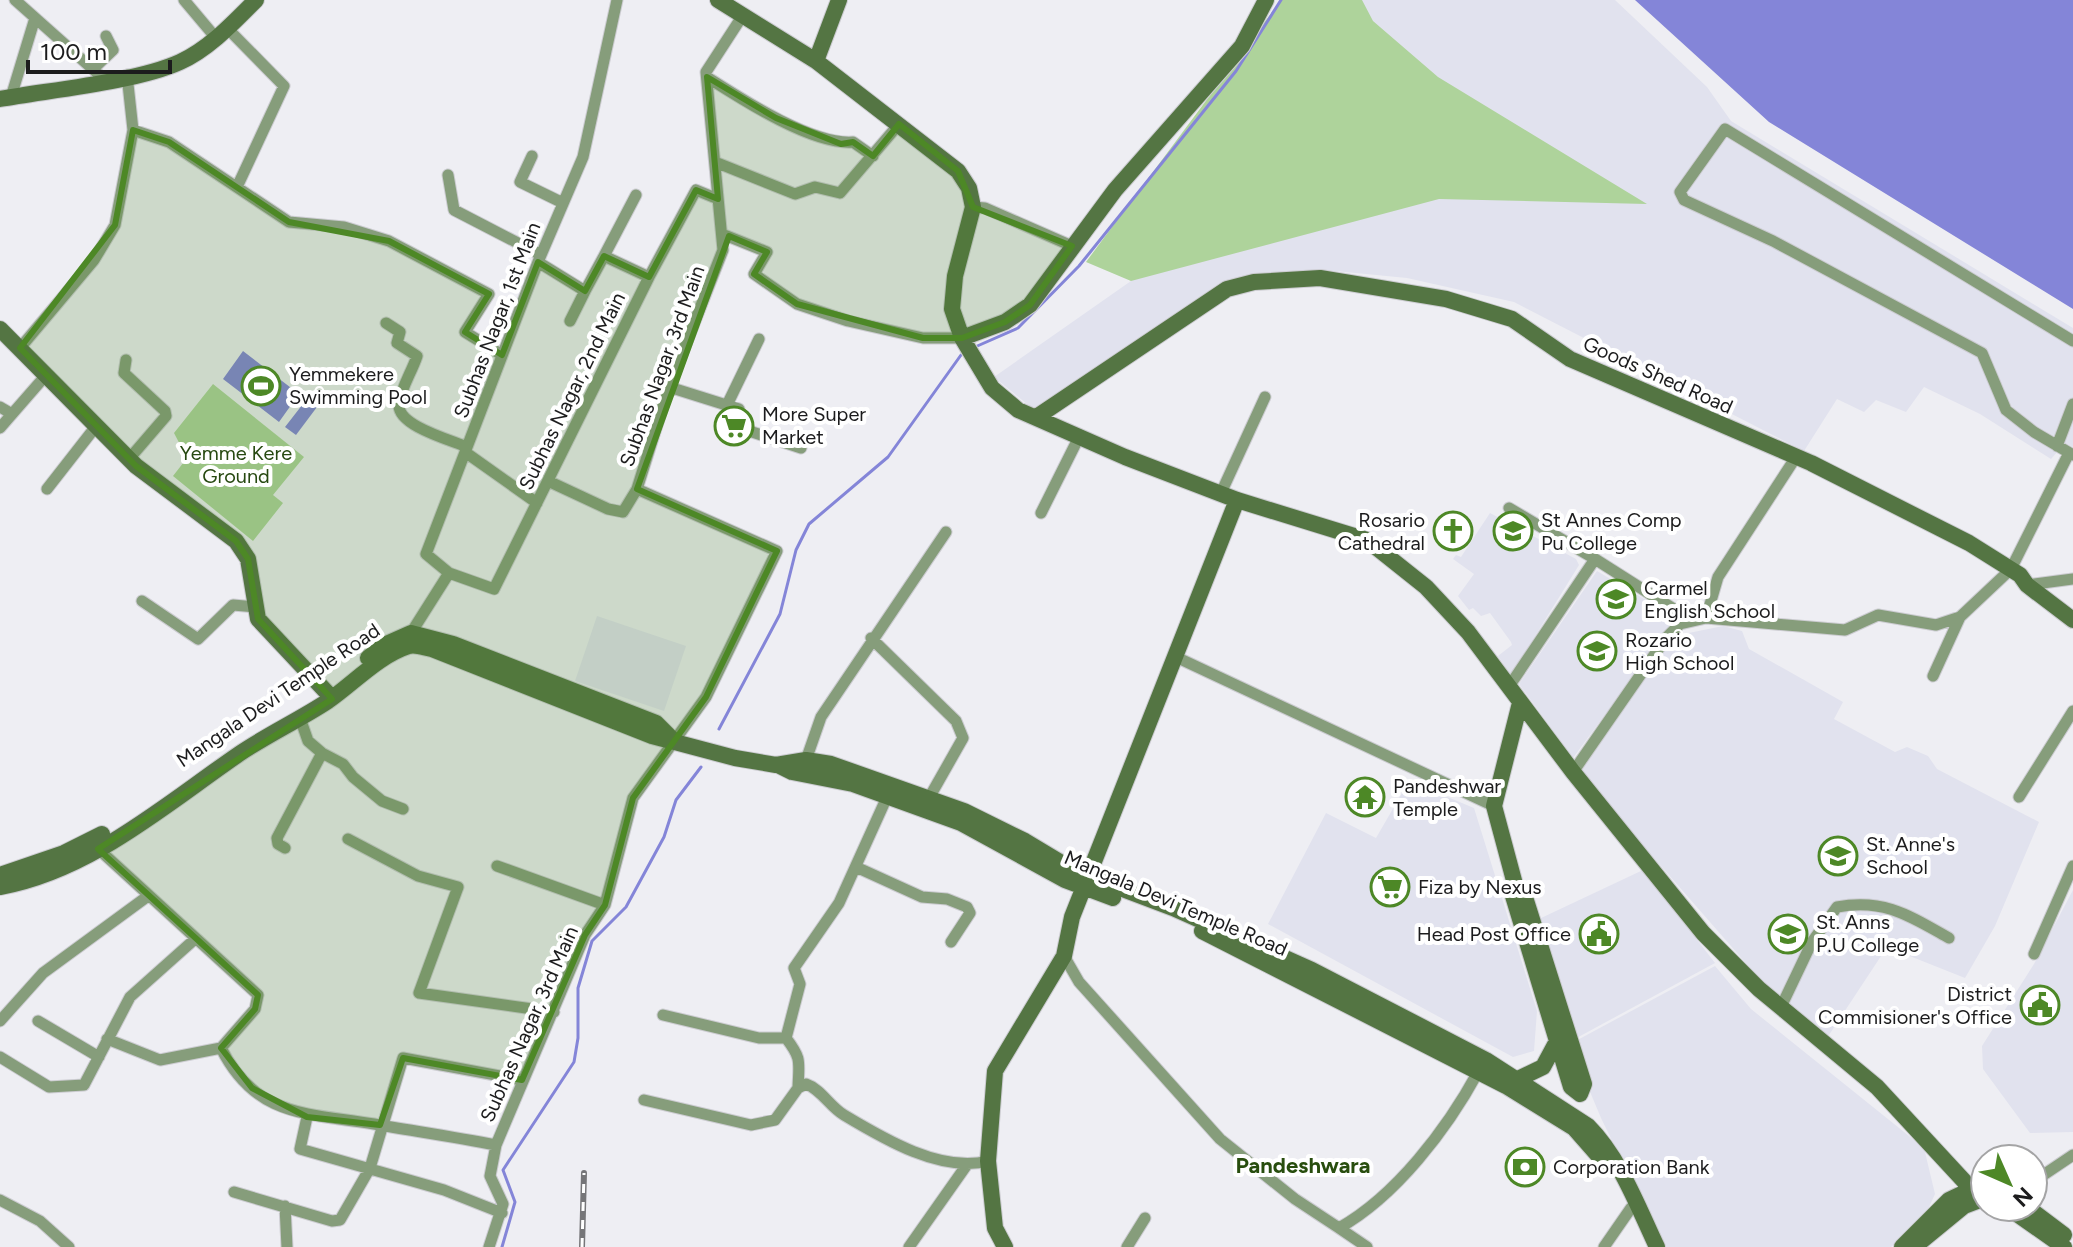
<svg xmlns="http://www.w3.org/2000/svg" width="2073" height="1247" font-family="Figtree,sans-serif">
<style>
.built{fill:#e1e2ee}
.green{fill:#aed39b}
.water{fill:#8485d8}
.lines{fill:none;stroke-linecap:round;stroke-linejoin:round}
.stream{stroke:#8485d8;stroke-width:3}
.street-casing{stroke:#ccccd1;stroke-width:13}
.secondary-casing{stroke:#ccccd1;stroke-width:18}
.street{stroke:#869d7b;stroke-width:11}
.secondary{stroke:#547543;stroke-width:16}
.rail-casing{stroke:#767679;stroke-width:6}
.rail{stroke:#fff;stroke-width:3;stroke-dasharray:9;stroke-linecap:butt}
.marked{fill:#4d8826;fill-opacity:0.2;stroke:#4d8826;stroke-width:6;stroke-linejoin:round}
.labels{text-anchor:middle;stroke-width:8;stroke-linejoin:round;paint-order:stroke}
.street-label{font-size:20px;fill:#1c1c1d;stroke:#fff}
.poi-label{font-size:20px;fill:#1c1c1d;stroke:#fff;text-anchor:start}
.park-label{font-size:20px;fill:#274911;stroke:#fff}
.neighbourhood-label{font-size:22px;font-weight:bold;fill:#284d0e;stroke:#fff}
</style>
<rect width="100%" height="100%" fill="#eeeef3"/>
<path class="built" d="M1355,0H1615L1707,87L1731,121L2073,328V447L2065,443L2051,459L1980,414L1924,387L1906,412L1876,400L1864,412L1837,399L1804,451L1514,302L1407,278L1325,270L1241,279L1210,292L1033,409L994,377L1171,253L1380,44Z
M1490,513L1576,559L1579,565L1511,675L1498,656L1512,645L1511,642L1490,613L1481,616L1473,608L1469,610L1458,596L1474,574L1453,559L1456,555L1461,557Z
M1597,571L1676,618L1573,758L1519,684Z
M597,616L686,646L664,711L575,681Z
M1723,626L1742,631L1749,649L1843,702L1834,719L1895,752L1907,747L1928,756L1937,769L2039,822L1995,926L1965,978L1887,947L1827,1038L1765,985L1578,771L1674,636Z
M1409,781L1474,808L1537,1011L1534,1051L1513,1057L1268,924L1326,813L1376,838Z
M1643,870L1715,963L1571,1041L1539,919Z
M2073,890V1132L2030,1133L1983,1069L1982,1046L2034,964Z
M1715,966L1751,1009L1924,1148L1935,1194L1925,1216L1891,1247H1664L1601,1118L1570,1044Z"/>
<path class="green" d="M1281,0H1362L1373,21L1438,77L1647,204L1439,199L1131,281L1086,262Z
M213,384L304,457L273,495L283,503L253,541L173,476L187,458L174,433Z"/>
<path class="water" d="M1635,0H2073V309L1769,122Z
M243,351L299,394L279,422L223,379Z
M306,400L317,407L296,435L285,427Z"/>
<g class="lines">
<path class="stream" d="M975,347L1018,328L1079,266L1236,71L1281,0
M719,729L780,614L796,550L809,524L888,457L961,355
M502,1247L515,1202L503,1170L574,1062L578,1038V988L592,941L626,907L664,837L676,800L701,767"/>
<g class="street-casing">
<path id="street" d="M15,0L105,80
M184,0L216,38
M228,29L284,86L237,187
M93,69L113,50L106,36
M127,75L133,130L169,142L289,222L344,227L389,241L489,294L465,332L502,355
M707,77C743,100 812,145 853,142L873,156
M11,97L35,18
M532,156L520,182L563,203
M715,162L795,194L815,187L840,193L899,124
M448,175L454,210L541,255
M973,207L985,208L1072,246
M722,234L767,252L754,274L797,304L848,321L923,338H962
M604,256L636,195
M538,262L585,291L604,256L649,277
M570,321L585,291
M386,323L400,332L397,343L417,356C412,372 400,389 399,405C398,426 451,440 467,447
M2073,341L1725,129L1680,192L1684,200L1773,241L1982,353L2006,410L2034,432L2073,455
M20,348L94,260L115,225L133,130
M126,360L124,373L165,411L166,416L129,459
M669,387L739,409L734,426L801,448
M727,405L759,339
M0,407L12,414
M0,428L47,374
M2057,446L2073,404
M465,452L537,503
M548,481L608,509L623,512L637,489
M47,489L97,425
M1221,493L1265,397
M1041,513L1080,435
M1595,559L1691,620
M449,573L494,589L649,277L696,190L718,199
M2027,585L2073,579
M142,601L198,639L233,605L256,607
M1706,618L1718,577L1796,457
M871,638L956,721L963,738L929,798
M411,640V633L449,573L426,554L538,262L583,157L617,0
M1176,657L1494,806
M1933,676L1960,617
M1508,688L1595,559L1509,508
M300,718L308,741L322,753L343,764L353,777L382,801L403,809
M806,760L821,717L946,532
M1573,772L1666,638L1680,624L1706,618L1845,630L1878,615L1936,625L1960,617L2011,569L2069,453
M2019,797L2073,711
M348,839L418,876L458,887L419,993L554,1012
M95,846L258,995L255,1009L221,1048C256,1118 308,1113 374,1124C414,1131 455,1137 496,1145
M285,848L278,844L277,838L322,753
M497,866L605,905
M856,867L922,897L947,899L967,907L970,913L951,942
M2034,954L2073,866
M1064,956L1079,982L1220,1139L1295,1199L1339,1228C1396,1196 1447,1129 1478,1072
M1781,1007L1812,942L1837,907C1884,898 1910,916 1949,938
M663,1015L759,1038H786
M0,1021L43,973L148,896
M38,1021L99,1057
M107,1039L160,1060L221,1048
M0,1057L49,1087L84,1085L130,997L195,939
M798,1088C799,1061 802,1059 786,1038L800,984L794,968L839,903L887,797
M644,1100L751,1125L775,1120L798,1088L806,1084C821,1089 830,1107 844,1115C884,1139 941,1173 988,1161
M307,1117L300,1149L444,1190L502,1213
M2033,1182L2073,1155
M234,1192L332,1221L340,1220L370,1168L403,1058L522,1080
M0,1200L40,1221L69,1247
M285,1206L287,1247
M1339,1228L1367,1247
M489,1247L503,1204L490,1176L496,1145L585,935L605,905L633,798L706,697L777,551L637,489L669,387L723,250L706,72L743,15
M909,1247L966,1166
M1127,1247L1145,1218
M1604,1247L1631,1208"/>
</g>
<g class="secondary-casing">
<path id="secondary" d="M718,0L816,61L958,171L969,188L973,207L955,276L952,309L962,338L992,388L1018,410L1125,457L1237,500L1367,540L1426,587L1468,632L1573,772L1703,933L1759,989L1877,1087L1964,1181L1975,1201
M816,61L839,0
M0,99C50,90 136,82 180,62C209,49 234,22 256,0
M0,329L136,466L236,541L248,559L258,619L332,698
M962,338L1005,322L1030,305L1115,190L1242,46L1266,0
M1038,416L1227,289L1254,282L1320,278L1446,299L1512,319L1570,359L1811,463L1969,543L2020,575L2027,585L2073,620
M368,658L384,645L411,633L453,644L656,723L673,740
M780,766L792,772L853,784L961,823L1065,880L1113,898
M0,875L64,853L102,834
M0,887C90,871 166,804 239,754C267,735 299,720 328,701C354,683 378,656 409,646C416,644 425,648 432,649L652,736L735,758L776,765L806,760L831,764L964,811L1025,841L1075,871L1173,908L1312,970L1486,1060L1588,1126C1620,1158 1638,1207 1657,1247
M1516,888L1523,891L1584,1084L1580,1094L1571,1087L1513,896Z
M1516,888L1494,806L1520,703
M1202,931L1506,1086L1574,1128L1603,1161
M1518,1079L1543,1067L1557,1041
M2033,1186V1197
M2027,1207L2064,1235
M2014,1212L2064,1247
M1919,1243L1964,1206L1985,1198
M1005,1247L995,1228L988,1161L995,1071L1064,956L1072,917L1237,500
M1902,1247L1949,1200L1985,1183"/>
</g>
<use href="#street" class="street"/>
<use href="#secondary" class="secondary"/>
<g class="rail-casing">
<path id="rail" d="M582,1247L584,1173"/>
</g>
<use href="#rail" class="rail"/>
</g>
<path class="marked" d="M707,77L776,118L841,144L853,142L873,156L899,124L958,171L973,207L1072,246L1030,305L1005,322L962,338H923L797,304L754,274L767,252L729,236L637,489L777,551L706,697L633,798L605,905L585,935L522,1080L403,1058L380,1125L307,1117L252,1088L221,1048L255,1009L258,995L98,849L332,699L258,619L248,559L236,541L136,466L20,348L115,225L133,130L169,142L289,222L389,241L489,294L465,332L502,355L538,262L585,291L604,256L649,277L696,190L718,199Z"/>
<defs>
<g id="stadium-ring" transform="scale(2)"><circle r="9.5" fill="#fff" stroke="#4d8826" stroke-width="1.5"/><path d="M0-5a6.5 5 0 1 0 0 10a6.5 5 0 1 0 0-10ZM-3.5-1.8h7v3.6h-7Z" fill="#4d8826"/></g>
<g id="supermarket-ring" transform="scale(2)"><circle r="9.5" fill="#fff" stroke="#4d8826" stroke-width="1.5"/><path d="M-6-5.5h2.5l.6 2H6L4.5 2H-2.5L-4.4-4H-6ZM-1.5 3.2a1.3 1.3 0 1 0 .1 0ZM3 3.2a1.3 1.3 0 1 0 .1 0Z" fill="#4d8826"/></g>
<g id="church-ring" transform="scale(2)"><circle r="9.5" fill="#fff" stroke="#4d8826" stroke-width="1.5"/><path d="M-1.2-6h2.4v3.5h3.3v2.4h-3.3V6h-2.4V-.1h-3.3v-2.4h3.3Z" fill="#4d8826"/></g>
<g id="university-ring" transform="scale(2)"><circle r="9.5" fill="#fff" stroke="#4d8826" stroke-width="1.5"/><path d="M0-5L7-2L0 1L-7-2ZM-4 1L0 2.5L4 1V4Q0 6-4 4Z" fill="#4d8826"/></g>
<g id="school-ring" transform="scale(2)"><circle r="9.5" fill="#fff" stroke="#4d8826" stroke-width="1.5"/><path d="M0-5L7-2L0 1L-7-2ZM-4 1L0 2.5L4 1V4Q0 6-4 4Z" fill="#4d8826"/></g>
<g id="temple-ring" transform="scale(2)"><circle r="9.5" fill="#fff" stroke="#4d8826" stroke-width="1.5"/><path d="M0-6L5-2H3V0L6.5 2.5H4V6H1.5V3h-3V6H-4V2.5H-6.5L-3 0V-2H-5Z" fill="#4d8826"/></g>
<g id="civic-ring" transform="scale(2)"><circle r="9.5" fill="#fff" stroke="#4d8826" stroke-width="1.5"/><path d="M-.6-6.5H3V-4.5H.6V-3L4-1V1h2V6H-6V1h2V-1L-.6-3ZM-1.2 2.5V6h2.4V2.5Z" fill="#4d8826"/></g>
<g id="bank-ring" transform="scale(2)"><circle r="9.5" fill="#fff" stroke="#4d8826" stroke-width="1.5"/><path d="M-6-4H6V4H-6ZM0-2.3a2.3 2.3 0 1 0 0 4.6a2.3 2.3 0 1 0 0-4.6Z" fill="#4d8826"/></g>
</defs>
<g fill-rule="evenodd">
<use href="#stadium-ring" x="261" y="386"/>
<use href="#supermarket-ring" x="734" y="426"/>
<use href="#church-ring" x="1453" y="531"/>
<use href="#university-ring" x="1513" y="531"/>
<use href="#school-ring" x="1616" y="599"/>
<use href="#school-ring" x="1597" y="651"/>
<use href="#temple-ring" x="1365" y="797"/>
<use href="#school-ring" x="1838" y="856"/>
<use href="#supermarket-ring" x="1390" y="887"/>
<use href="#civic-ring" x="1599" y="934"/>
<use href="#university-ring" x="1788" y="934"/>
<use href="#civic-ring" x="2040" y="1005"/>
<use href="#bank-ring" x="1525" y="1167"/>
</g>
<g class="labels">
<g class="street-label">
<text transform="translate(497 320) rotate(-69)" y="7">Subhas Nagar, 1st Main</text>
<text transform="translate(662 366) rotate(-70)" y="7">Subhas Nagar, 3rd Main</text>
<text transform="translate(1658 375) rotate(24)" y="7">Goods Shed Road</text>
<text transform="translate(572 391) rotate(-64)" y="7">Subhas Nagar, 2nd Main</text>
<text transform="translate(278 695) rotate(-34)" y="7">Mangala Devi Temple Road</text>
<text transform="translate(1176 903) rotate(23)" y="7">Mangala Devi Temple Road</text>
<text transform="translate(529 1024) rotate(-66)" y="7">Subhas Nagar, 3rd Main</text>
</g>
<g class="poi-label">
<text x="289" y="381">Yemmekere<tspan x="289" dy="23">Swimming Pool</tspan></text>
<text x="762" y="421">More Super<tspan x="762" dy="23">Market</tspan></text>
<text x="1425" y="527" text-anchor="end">Rosario<tspan x="1425" dy="23">Cathedral</tspan></text>
<text x="1541" y="527">St Annes Comp<tspan x="1541" dy="23">Pu College</tspan></text>
<text x="1644" y="595">Carmel<tspan x="1644" dy="23">English School</tspan></text>
<text x="1625" y="647">Rozario<tspan x="1625" dy="23">High School</tspan></text>
<text x="1393" y="793">Pandeshwar<tspan x="1393" dy="23">Temple</tspan></text>
<text x="1866" y="851">St. Anne's<tspan x="1866" dy="23">School</tspan></text>
<text x="1418" y="894">Fiza by Nexus</text>
<text x="1816" y="929">St. Anns<tspan x="1816" dy="23">P.U College</tspan></text>
<text x="1571" y="941" text-anchor="end">Head Post Office</text>
<text x="2012" y="1001" text-anchor="end">District<tspan x="2012" dy="23">Commisioner's Office</tspan></text>
<text x="1553" y="1174">Corporation Bank</text>
</g>
<g class="park-label">
<text x="236" y="460">Yemme Kere<tspan x="236" dy="23">Ground</tspan></text>
</g>
<g class="neighbourhood-label">
<text x="1303" y="1173">Pandeshwara</text>
</g>
</g>
<g transform="translate(2009 1183) rotate(135)"><circle r="38" fill="#ffffff" stroke="#a4a4a5" stroke-width="2"/>
<path d="M0-6L14 30L0 20L-14 30Z" fill="#4d8826"/>
<text y="-12" font-size="22" font-weight="bold" text-anchor="middle" fill="#1c1c1d">N</text>
</g>
<path d="M28 60v12h142v-12" fill="none" stroke="#1c1c1d" stroke-width="4"/>
<text x="40" y="60" font-size="24" fill="#1c1c1d" stroke="#ffffff" stroke-width="6" paint-order="stroke">100 m</text>
</svg>
